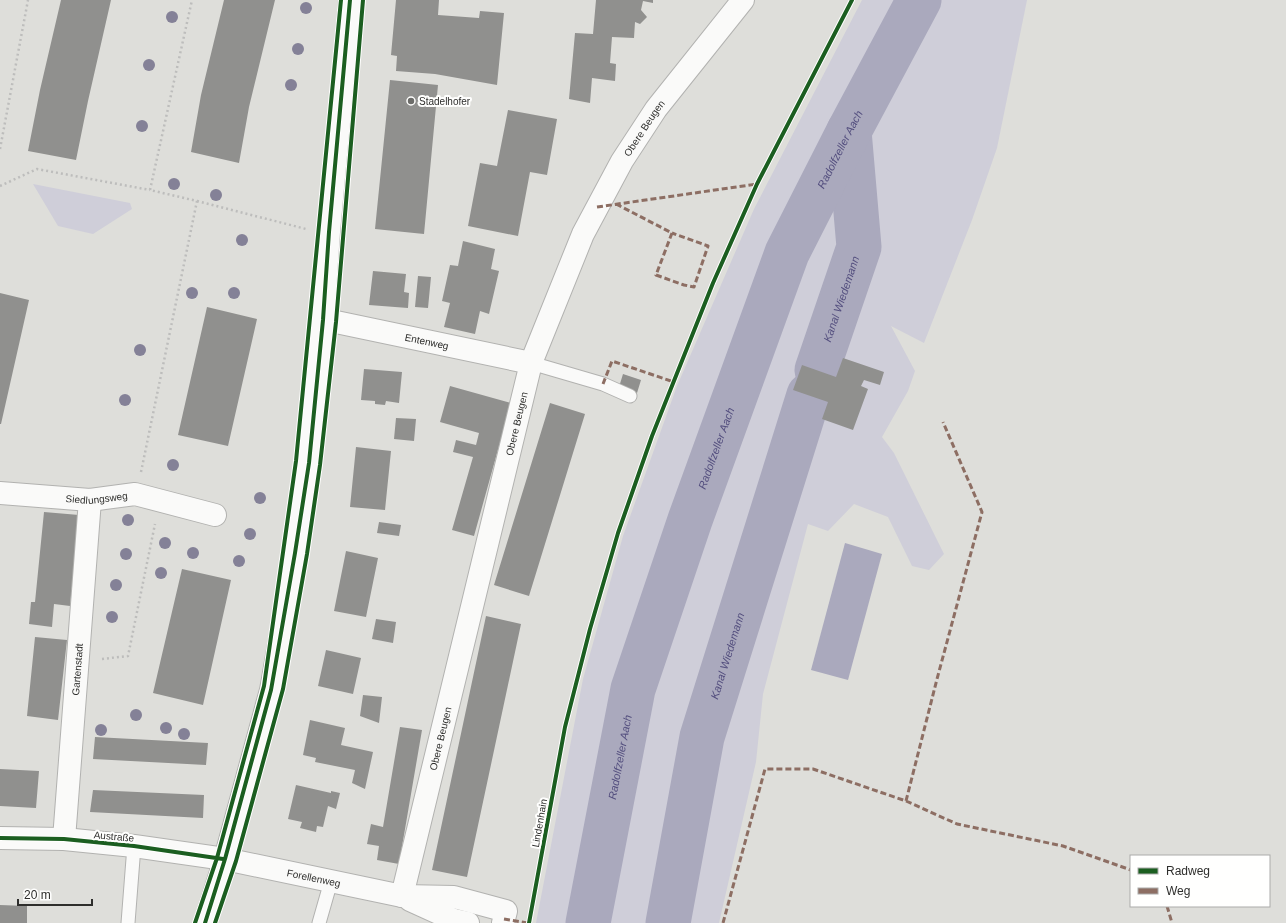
<svg xmlns="http://www.w3.org/2000/svg" width="1286" height="923" font-family="Arial,sans-serif">
<style>
.green{fill:#cfced9}
.water{fill:#aaa9bd}
.lines{fill:none;stroke-linecap:round;stroke-linejoin:round}
.river{stroke:#aaa9bd;stroke-width:45}
.building{fill:#90908e}
.lane-casing{stroke:#b2b2b0;stroke-width:15}
.street-casing{stroke:#b2b2b0;stroke-width:24}
.secondary-casing{stroke:#b2b2b0;stroke-width:24}
.path{stroke:#bdbdbc;stroke-width:2.5;stroke-dasharray:2 3;stroke-linecap:butt}
.lane{stroke:#fafaf9;stroke-width:13}
.street{stroke:#fafaf9;stroke-width:22}
.secondary{stroke:#fafaf9;stroke-width:22}
.quiet{stroke:#8d6e63;stroke-width:3;stroke-dasharray:6 3;stroke-linecap:butt}
.cycleway-casing{stroke:#fffffe;stroke-width:6}
.cycleway{stroke:#1b5e20;stroke-width:4}
.tree{fill:#848197}
.poi-dot{fill:#6c6c69;stroke:#fffffe;stroke-width:1.5}
.labels{text-anchor:middle;stroke-width:4;stroke-linejoin:round;paint-order:stroke}
.poi-label{font-size:10px;fill:#2e2e2c;stroke:#fffffe;text-anchor:start}
.street-label{font-size:10px;fill:#2e2e2c;stroke:#fffffe}
.water-label{font-size:11px;font-style:italic;fill:#534e7e;stroke:#fffffe}
</style>
<rect width="100%" height="100%" fill="#dededa"/>
<path class="green" d="M862,0H1027L997,148L972,220L924,343L891,326L915,371L908,391L882,437L894,453L944,554L929,570L912,566L888,517L854,504L828,531L808,524L763,694L756,762L719,923H536L583,679L623,536L677,386L754,209Z
M33,184L130,203L132,209L93,234L58,226Z"/>
<path class="water" d="M845,543L882,554L848,680L811,670Z"/>
<g class="lines">
<g class="river">
<path id="s1" d="M817,370L859,247L849,131"/>
<path id="s2" d="M588,923L633,689L690,520L787,253L849,131L919,0"/>
<path id="s3" d="M668,923L702,737L809,395"/>
</g>
</g>
<path class="building" d="M61,0H111L88,101L76,160L28,151L40,90Z
M224,0H275L249,107L239,163L191,152L201,95Z
M396,0H439L438,15L479,18L480,11L504,13L497,85L435,74L396,71L397,56L391,55Z
M596,0H653V3L643,1L641,10L647,17L640,24L635,22L634,38L612,37L610,63L616,64L615,81L592,78L590,103L569,99L575,33L593,34Z
M390,80L438,85L424,234L375,229Z
M508,110L557,119L547,175L530,172L518,236L468,226L480,163L497,166Z
M463,241L495,249L491,269L499,271L489,314L480,311L475,334L444,327L450,303L442,301L450,265L458,266Z
M373,271L406,274L404,292L409,293L408,308L369,305Z
M418,276L431,277L428,308L415,307Z
M0,293L29,300L1,424H0Z
M207,307L257,319L228,446L178,435Z
M843,358L884,372L880,385L864,380L861,386L868,389L853,430L822,419L828,402L793,390L802,365L836,377Z
M364,369L402,372L399,403L386,401L385,405L375,404V401L361,400Z
M623,374L641,380L637,393L619,387Z
M450,386L511,403L474,536L452,530L473,457L453,452L456,440L476,445L479,433L440,422Z
M550,403L585,414L529,596L494,585Z
M396,418L416,419L414,441L394,439Z
M356,447L391,451L385,510L350,507Z
M44,512L79,515L70,606L54,604L52,627L29,624L31,602H35Z
M379,522L401,525L399,536L377,533Z
M346,551L378,558L366,617L334,611Z
M182,569L231,580L203,705L153,693Z
M486,616L521,624L467,877L432,870Z
M376,619L396,622L393,643L372,639Z
M35,637L67,640L58,720L27,716Z
M326,650L361,658L353,694L318,686Z
M363,695L382,697L379,723L360,716Z
M310,720L345,728L341,745L373,752L365,789L352,783L355,770L315,762L316,758L303,755Z
M400,727L422,730L399,864L377,860L379,846L367,844L371,824L383,827Z
M95,737L208,743L206,765L93,759Z
M0,769L39,771L36,808L0,806Z
M296,785L331,793V791L340,793L336,809L328,806L323,827L317,826L316,832L300,828L302,822L288,819Z
M93,790L204,795L203,818L90,812Z
M0,905L27,906V923H0Z"/>
<g class="lines">
<g class="lane-casing">
<path id="lane" d="M531,363L603,384L630,396
M128,923L134,846
M319,923L331,881"/>
</g>
<g class="street-casing">
<g id="street">
<path id="s4" d="M323,320L336,322L531,363"/>
<path id="s5" d="M0,493L90,500L135,494L215,515"/>
<path id="s6" d="M0,838L64,839L134,846L225,859L402,896L454,897L506,911L503,923"/>
<path id="s7" d="M64,839L90,500"/>
<path id="s8" d="M402,896L531,363L583,234L622,161L656,109L743,0"/>
<path d="M410,900L454,920L468,923"/>
</g>
</g>
<g class="secondary-casing">
<path id="secondary" d="M205,923L225,859L271,690L295,553L309,463L323,320L329,232L350,0"/>
</g>
<path class="path" d="M0,149L28,0
M0,186L37,169L150,190
M197,201L306,229
M141,472L197,201L150,190L192,0
M102,659L128,656L155,524"/>
<use href="#lane" class="lane"/>
<use href="#street" class="street"/>
<use href="#secondary" class="secondary"/>
<path class="quiet" d="M616,204L672,233L656,275L684,285L694,287L708,246L672,233
M597,207L757,184
M603,384L612,361L674,382
M906,801L957,824L1063,846L1131,870
M1167,906L1172,923
M504,919L528,923
M723,923L765,769H813L906,801L937,679L982,512L943,422"/>
<g class="cycleway-casing">
<path id="cycleway" d="M0,838L64,839L134,846L223,859
M195,923L217,858L264,686L296,461L341,0
M205,923L225,859L271,690L295,553L309,463L323,320L329,232L350,0
M215,923L236,861L283,689L307,554L320,465L336,322L363,0
M529,923L565,727L590,629L618,533L652,436L713,283L757,184L852,0"/>
</g>
<use href="#cycleway" class="cycleway"/>
</g>
<g class="tree">
<circle cx="306" cy="8" r="6"/>
<circle cx="172" cy="17" r="6"/>
<circle cx="298" cy="49" r="6"/>
<circle cx="149" cy="65" r="6"/>
<circle cx="291" cy="85" r="6"/>
<circle cx="142" cy="126" r="6"/>
<circle cx="174" cy="184" r="6"/>
<circle cx="216" cy="195" r="6"/>
<circle cx="242" cy="240" r="6"/>
<circle cx="192" cy="293" r="6"/>
<circle cx="234" cy="293" r="6"/>
<circle cx="140" cy="350" r="6"/>
<circle cx="125" cy="400" r="6"/>
<circle cx="173" cy="465" r="6"/>
<circle cx="260" cy="498" r="6"/>
<circle cx="128" cy="520" r="6"/>
<circle cx="250" cy="534" r="6"/>
<circle cx="165" cy="543" r="6"/>
<circle cx="193" cy="553" r="6"/>
<circle cx="126" cy="554" r="6"/>
<circle cx="239" cy="561" r="6"/>
<circle cx="161" cy="573" r="6"/>
<circle cx="116" cy="585" r="6"/>
<circle cx="112" cy="617" r="6"/>
<circle cx="136" cy="715" r="6"/>
<circle cx="166" cy="728" r="6"/>
<circle cx="101" cy="730" r="6"/>
<circle cx="184" cy="734" r="6"/>
</g>
<circle class="poi-dot" cx="411" cy="101" r="4"/>
<g class="labels">
<g class="poi-label">
<text x="419" y="105">Stadelhofer</text>
</g>
<g class="street-label">
<text dy="4" stroke="none"><textPath href="#s8" startOffset="810">Obere Beugen</textPath></text>
<text dy="4" stroke="none"><textPath href="#s4" startOffset="106">Entenweg</textPath></text>
<text dy="4" stroke="none"><textPath href="#s8" startOffset="486">Obere Beugen</textPath></text>
<text dy="4" stroke="none"><textPath href="#s5" startOffset="97">Siedlungsweg</textPath></text>
<text dy="4" stroke="none"><textPath href="#s7" startOffset="170">Gartenstadt</textPath></text>
<text dy="4" stroke="none"><textPath href="#s8" startOffset="162">Obere Beugen</textPath></text>
<text transform="translate(539 823) rotate(-80)" y="4">Lindenhain</text>
<text transform="translate(114 836) rotate(5)" y="4">Austraße</text>
<text dy="4" stroke="none"><textPath href="#s6" startOffset="317">Forellenweg</textPath></text>
</g>
<g class="water-label">
<text dy="4" stroke="none"><textPath href="#s2" startOffset="817">Radolfzeller Aach</textPath></text>
<text dy="4" stroke="none"><textPath href="#s1" startOffset="75">Kanal Wiedemann</textPath></text>
<text dy="4" stroke="none"><textPath href="#s2" startOffset="493">Radolfzeller Aach</textPath></text>
<text dy="4" stroke="none"><textPath href="#s3" startOffset="274">Kanal Wiedemann</textPath></text>
<text dy="4" stroke="none"><textPath href="#s2" startOffset="169">Radolfzeller Aach</textPath></text>
</g>
</g>
<rect x="1130" y="855" width="140" height="52" fill="#fffffe" stroke="#ababaa"/>
<rect x="1138" y="868" width="20" height="6" fill="#1b5e20" stroke="#ababaa"/>
<text x="1166" y="875" font-size="12" fill="#2e2e2c">Radweg</text>
<rect x="1138" y="888" width="20" height="6" fill="#8d6e63" stroke="#ababaa"/>
<text x="1166" y="895" font-size="12" fill="#2e2e2c">Weg</text>
<path d="M18 899v6h74v-6" fill="none" stroke="#2e2e2c" stroke-width="2"/>
<text x="24" y="899" font-size="12" fill="#2e2e2c" stroke="#fffffe" stroke-width="3" paint-order="stroke">20 m</text>
</svg>
